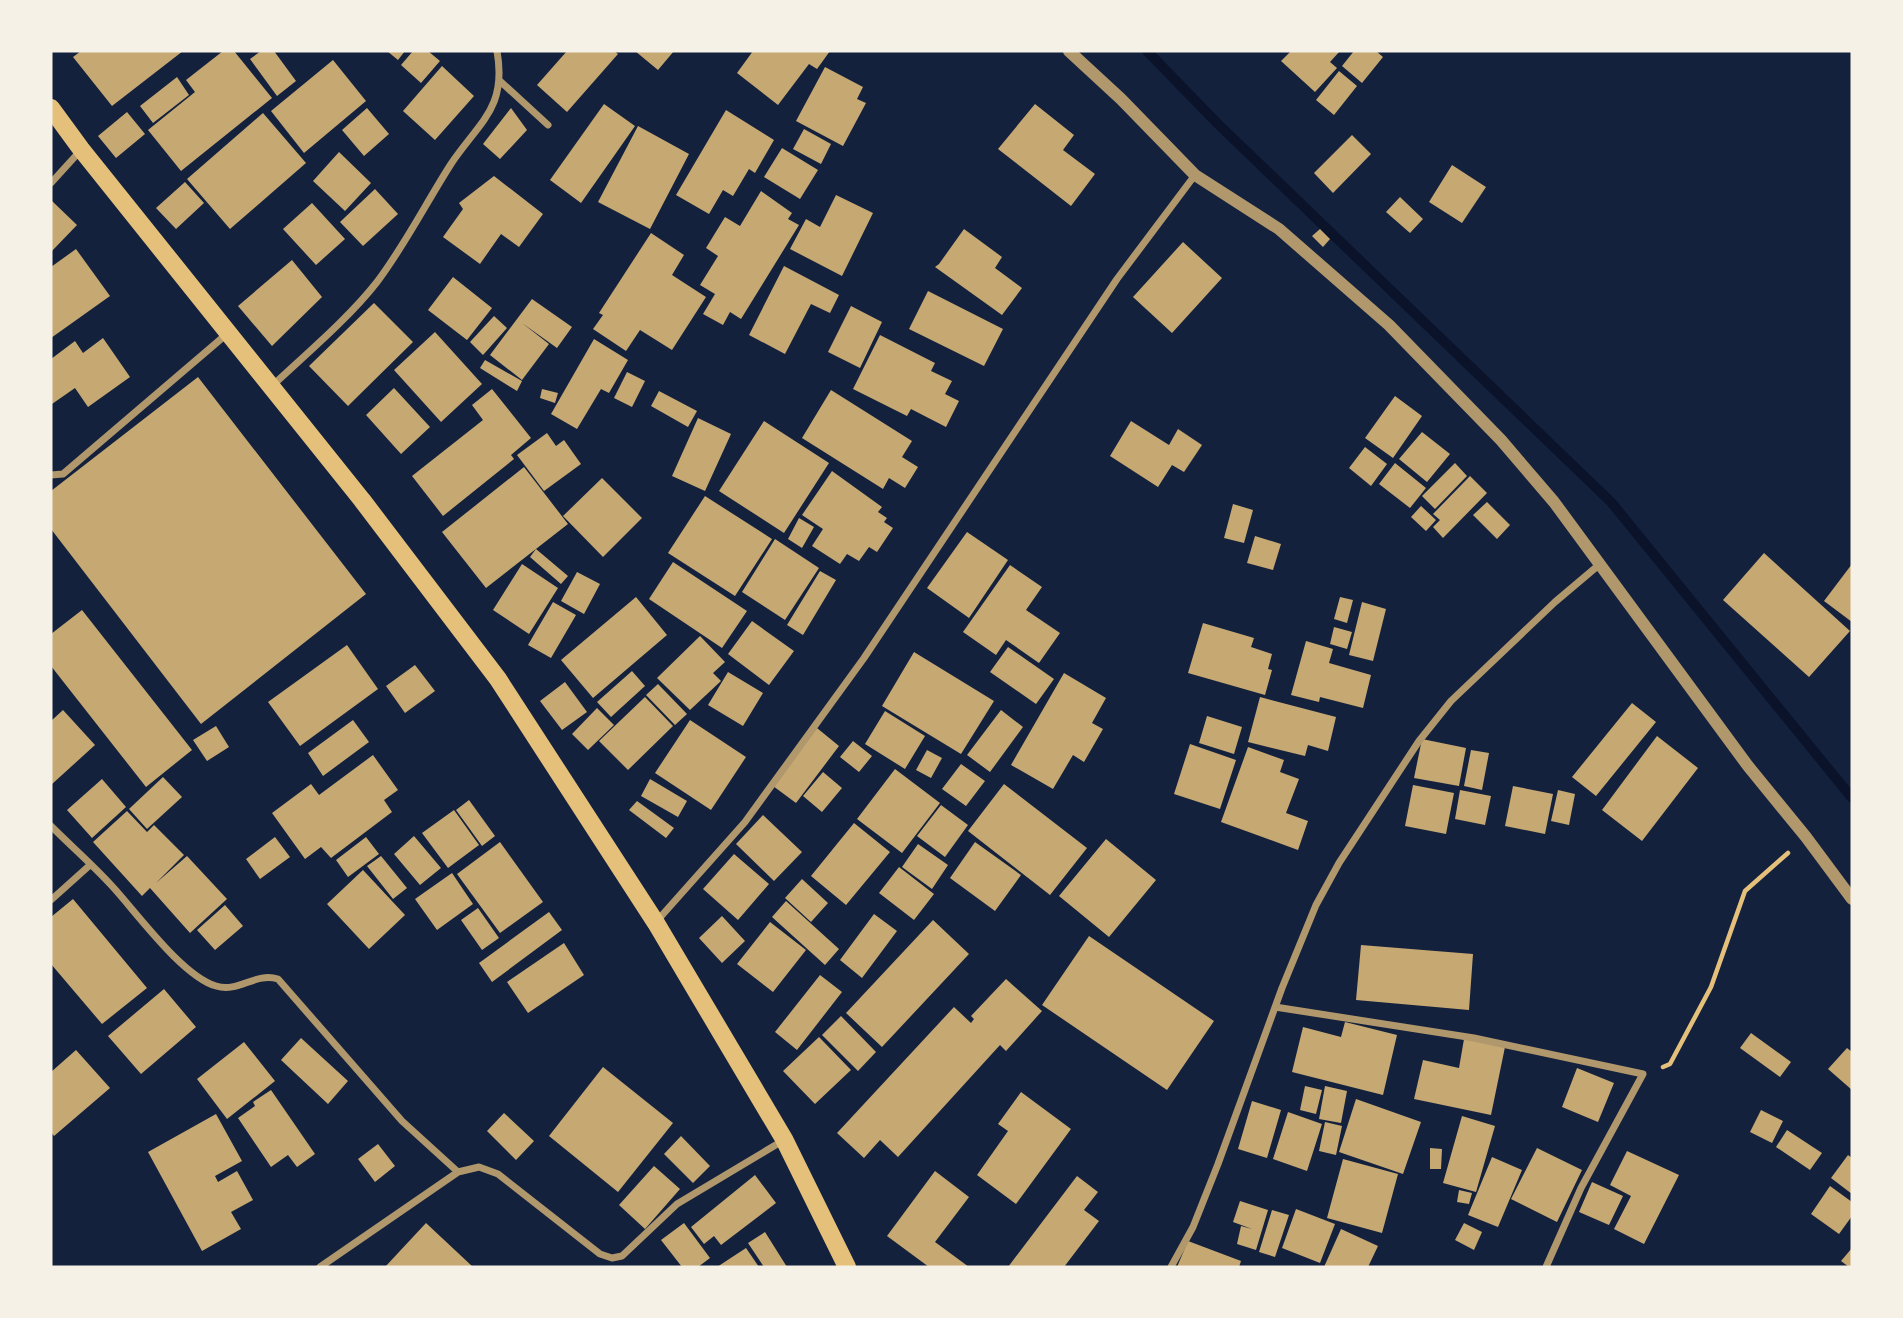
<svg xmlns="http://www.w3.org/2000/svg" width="1903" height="1318" font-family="'Public Sans',sans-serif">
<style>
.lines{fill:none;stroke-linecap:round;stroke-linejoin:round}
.stream{stroke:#0b132b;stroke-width:10}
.building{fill:#c6a872}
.path{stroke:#e5c07b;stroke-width:4.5}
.minor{stroke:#b1986c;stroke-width:7}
.tertiary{stroke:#b1986c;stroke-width:12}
.primary{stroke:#e5c07b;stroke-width:18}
</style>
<rect width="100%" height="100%" fill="#14213d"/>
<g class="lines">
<path class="stream" d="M1147,51L1218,124L1611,502L1852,798"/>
</g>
<path class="building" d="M81,51H183L112,106L73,57Z
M223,51H234L272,98L181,171L148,130L195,92L186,80Z
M261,51H274L296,81L277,96L250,59Z
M387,51H405L398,60Z
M413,51H428L440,61L421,83L401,65Z
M567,51H614L618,54L567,112L537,85Z
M635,51H674L658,70Z
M753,51H830L817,69L809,64L778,105L737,73Z
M1291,51H1340L1330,62L1337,68L1315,92L1281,61Z
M1354,51H1376L1383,57L1362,83L1342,66Z
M333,60L366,101L304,153L271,111Z
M442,66L474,96L435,140L403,111Z
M825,67L863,87L857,99L866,103L843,146L796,121Z
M1339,71L1357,86L1334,115L1316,100Z
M177,77L189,95L153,123L140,106Z
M604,104L635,126L581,203L550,180Z
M1035,104L1074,135L1063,150L1095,174L1071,206L998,149Z
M367,108L389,134L364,156L342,130Z
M511,108L527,130L500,159L483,144Z
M726,110L774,140L755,173L749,169L733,196L723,190L709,214L676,195Z
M127,112L145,134L116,158L98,136Z
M263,113L306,163L230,229L187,179Z
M638,126L689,154L650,229L598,202Z
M804,129L831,144L821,164L793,149Z
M1352,135L1371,154L1333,193L1314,173Z
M782,148L818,170L800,199L764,177Z
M339,152L371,183L345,211L313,181Z
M1452,165L1486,187L1462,223L1429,202Z
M494,176L543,214L519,247L501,234L480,264L443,237L463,209L459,203Z
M185,182L204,203L176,229L156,208Z
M375,189L398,214L363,246L340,222Z
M761,191L792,213L788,219L799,225L741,319L730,312L723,325L703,314L715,294L700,285L718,256L706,248L725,217L740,226Z
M836,195L873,213L842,276L790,249L806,219L820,227Z
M1400,197L1423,219L1410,233L1386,212Z
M51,200L77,225L51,252Z
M312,203L345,239L316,265L283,229Z
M964,229L1002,257L995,268L1022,288L1002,315L935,267L939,264Z
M1320,229L1330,239L1323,247L1312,236Z
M651,233L684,255L672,275L706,297L672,350L640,330L626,351L593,329L603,315L599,313Z
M1183,242L1222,278L1172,333L1133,297Z
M76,249L110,296L51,338V267Z
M292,260L322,297L272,346L238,306Z
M784,266L839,295L830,313L811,304L785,354L749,335Z
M453,277L492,308L467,340L428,310Z
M928,291L1003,329L984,366L909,329Z
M532,299L572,327L557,348L522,323L549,344L522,380L490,355Z
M374,303L413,342L348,406L309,366Z
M851,306L882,322L860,368L828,352Z
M494,316L507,328L483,355L470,342Z
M435,332L482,384L441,422L394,370Z
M880,335L935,363L931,371L952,381L945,394L959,401L946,427L911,409L907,416L853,389Z
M103,338L130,377L88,407L75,388L52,404L51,359L75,341L83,353Z
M594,339L628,360L609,393L601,389L577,429L551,414Z
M485,360L522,381L517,391L480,368Z
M627,372L645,381L632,407L614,398Z
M198,377L366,594L201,724L51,529V491Z
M394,388L430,427L401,454L366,415Z
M492,389L531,438L511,455L514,459L443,516L412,476L483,420L472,405Z
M542,389L558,393L555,403L540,398Z
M831,390L912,441L902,457L918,467L905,488L889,478L883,489L802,438Z
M659,391L697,411L688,427L651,406Z
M1395,396L1422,416L1393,458L1365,438Z
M698,418L731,434L705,491L672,476Z
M764,421L829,463L784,533L719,491Z
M1131,421L1169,445L1178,429L1202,445L1184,472L1172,465L1158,487L1110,456Z
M1422,432L1450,454L1427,482L1399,459Z
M547,433L556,446L564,440L581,464L544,491L517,455Z
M1365,447L1387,464L1371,486L1349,468Z
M1395,463L1426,488L1410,508L1379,484Z
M1455,463L1467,476L1435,509L1422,496Z
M524,467L568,524L486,588L442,532Z
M832,471L882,507L878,512L887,518L884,522L893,528L877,552L869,547L859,561L847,554L840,564L812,546L823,529L802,515Z
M1470,476L1487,493L1443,538L1433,527L1440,520L1433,514Z
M602,478L642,518L603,557L563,516Z
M705,496L772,539L735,596L668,553Z
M1487,502L1510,525L1497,539L1473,515Z
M1233,504L1253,510L1244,543L1224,538Z
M1421,506L1436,520L1426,531L1411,517Z
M799,518L814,527L802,548L788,539Z
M967,532L1008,560L969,618L927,588Z
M1255,536L1281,544L1273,570L1247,563Z
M775,539L819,568L785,620L742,592Z
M536,549L568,576L561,584L530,557Z
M1764,553L1850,631L1809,677L1723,600Z
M673,562L747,611L722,648L649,599Z
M522,564L558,588L529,634L493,610Z
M1852,564V622L1824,601Z
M1010,565L1042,587L1026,610L1060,633L1039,663L1006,640L996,655L963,632Z
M820,571L836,580L803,635L787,625Z
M577,572L600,584L584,614L561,601Z
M636,597L667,635L593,698L561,660Z
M1340,597L1353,600L1347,623L1334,619Z
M553,602L576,615L551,658L528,645Z
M1362,602L1386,609L1373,661L1349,655Z
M82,610L192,750L146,787L51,666V634Z
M752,621L794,651L769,685L728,654Z
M1203,623L1254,638L1251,647L1272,654L1268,669L1272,670L1265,695L1188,673Z
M1334,627L1352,632L1347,649L1330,644Z
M700,636L725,662L713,673L721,681L690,710L657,678Z
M1306,641L1333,649L1329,663L1371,675L1363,708L1320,697L1319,702L1291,695Z
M347,645L378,689L300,746L268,702Z
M1008,647L1054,679L1036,704L990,672Z
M914,652L994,701L961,754L882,706Z
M415,665L435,691L405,713L386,686Z
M632,671L645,686L611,717L597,702Z
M728,672L763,693L743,726L708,705Z
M1064,673L1106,698L1092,723L1103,729L1084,762L1073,755L1053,789L1011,765Z
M565,682L587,712L562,730L540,701Z
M658,684L687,714L675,725L646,695Z
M645,697L673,726L628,770L599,741Z
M1260,697L1336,717L1328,751L1308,745L1305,756L1248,742Z
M1632,703L1656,722L1596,796L1572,777Z
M597,708L614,725L588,750L572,734Z
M63,710L95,745L51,785V721Z
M1001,710L1023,727L990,772L967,755Z
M885,711L925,736L905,769L865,744Z
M1207,716L1242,727L1234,754L1199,743Z
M353,720L369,742L323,776L308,753Z
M690,720L746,757L711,810L655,773Z
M216,726L229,747L207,761L193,740Z
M817,728L839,746L796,803L773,786Z
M1657,736L1698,768L1642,841L1602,810Z
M1422,739L1466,748L1459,786L1414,778Z
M853,741L872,756L859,772L840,757Z
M1190,744L1236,760L1220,809L1174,794Z
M1248,747L1284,760L1280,772L1299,779L1286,813L1308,821L1298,850L1221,822Z
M927,750L942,758L931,778L916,770Z
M1471,750L1489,753L1482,790L1464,786Z
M373,755L398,790L384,800L392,812L331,858L321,847L305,859L272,813L311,784L319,795Z
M961,764L985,781L966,806L942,789Z
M895,769L940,803L902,853L857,819Z
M823,772L842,788L822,812L803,796Z
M163,777L182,797L147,829L129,809Z
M102,779L126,807L92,838L67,810Z
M650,779L687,801L678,817L641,796Z
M1004,784L1087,848L1050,895L968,831Z
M1413,785L1454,793L1446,834L1405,826Z
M1513,786L1553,794L1545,834L1505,826Z
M1460,790L1491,796L1485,825L1455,819Z
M1558,790L1575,794L1569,825L1551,821Z
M469,800L495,836L482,846L456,810Z
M637,801L674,828L666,838L629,810Z
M941,805L968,825L945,857L917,836Z
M454,810L479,845L448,868L422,833Z
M127,811L147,832L154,825L184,855L156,883L187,856L227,899L190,933L150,888L142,896L93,842Z
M763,815L802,852L774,881L736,844Z
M854,823L890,852L846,905L811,876Z
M414,836L441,868L420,885L394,854Z
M275,837L290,857L260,879L246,859Z
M366,837L379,854L348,877L336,860Z
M1106,839L1156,880L1109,937L1059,896Z
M500,842L543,902L500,933L457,874Z
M975,842L1021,875L995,911L950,878Z
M918,844L948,865L932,889L902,867Z
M734,854L769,884L738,920L703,889Z
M381,856L407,888L393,899L367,866Z
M899,867L934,894L914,920L879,893Z
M363,870L405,915L369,949L327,904Z
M452,873L473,904L437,930L415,899Z
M802,879L828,903L811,922L785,898Z
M73,899L147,988L102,1024L51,964V917Z
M786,901L839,949L825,965L772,917Z
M225,905L243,926L215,950L197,930Z
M478,908L499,938L482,950L461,920Z
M549,912L562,930L492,982L479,963Z
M874,914L897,931L862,978L840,960Z
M722,916L745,941L722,963L699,938Z
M933,920L969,954L882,1047L846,1013Z
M770,922L806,950L773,992L737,964Z
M1089,936L1214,1021L1167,1090L1042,1005Z
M564,943L584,975L528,1013L507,982Z
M1361,945L1473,954L1469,1010L1356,1000Z
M820,975L842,992L797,1050L775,1032Z
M1006,979L1042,1011L1006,1051L1000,1045L898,1157L880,1140L864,1158L837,1133L954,1007L971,1023L974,1019L971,1016Z
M164,989L196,1027L141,1074L108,1036Z
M841,1016L876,1052L858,1071L822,1035Z
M1345,1022L1397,1035L1383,1095L1292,1072L1303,1027L1341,1037Z
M1751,1033L1791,1062L1780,1077L1740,1048Z
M819,1037L851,1070L815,1104L783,1071Z
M301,1038L348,1081L328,1104L281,1060Z
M1464,1039L1505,1047L1491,1115L1414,1099L1423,1060L1459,1068Z
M244,1042L275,1081L227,1119L197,1079Z
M1847,1048L1852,1052V1090L1828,1069Z
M76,1050L110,1088L54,1136L51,1132V1072Z
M603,1067L673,1123L618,1192L549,1136Z
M1577,1068L1614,1083L1598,1122L1562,1107Z
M1305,1086L1322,1090L1316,1114L1300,1110Z
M1325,1086L1347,1091L1341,1123L1319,1119Z
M271,1090L315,1154L297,1167L288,1155L271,1167L238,1118L255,1106L253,1102Z
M1021,1092L1071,1129L1016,1204L977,1175L1008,1131L998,1124Z
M1356,1099L1421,1122L1403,1174L1339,1152Z
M1252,1101L1281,1110L1267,1158L1238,1149Z
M1761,1110L1783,1121L1772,1143L1750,1132Z
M1288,1112L1322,1124L1307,1171L1273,1159Z
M504,1113L534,1141L516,1160L487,1131Z
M216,1114L242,1161L215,1176L218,1182L237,1171L253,1200L231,1212L241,1229L202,1251L148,1152Z
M1462,1116L1495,1126L1476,1192L1443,1183Z
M1325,1122L1342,1126L1336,1155L1319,1151Z
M1787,1130L1822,1153L1810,1170L1776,1147Z
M681,1136L710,1166L693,1183L664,1154Z
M378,1144L395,1166L375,1182L358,1159Z
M1430,1148L1442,1149L1441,1169H1430Z
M1537,1148L1582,1170L1557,1222L1511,1199Z
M1627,1151L1679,1175L1644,1244L1614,1229L1631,1196L1610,1185Z
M1848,1155L1852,1158V1194L1831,1178Z
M1492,1157L1522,1170L1498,1227L1468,1215Z
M1343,1159L1398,1174L1382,1233L1327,1218Z
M654,1166L680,1189L645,1229L619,1205Z
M935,1171L969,1197L935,1242L969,1267H929L887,1236Z
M755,1175L776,1203L721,1245L714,1236L704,1244L691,1227Z
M1077,1176L1098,1192L1084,1210L1099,1221L1064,1267H1008Z
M1592,1182L1623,1196L1609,1225L1579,1212Z
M1830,1186L1852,1202V1216L1839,1234L1811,1214Z
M1459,1190L1472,1193L1469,1204L1457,1202Z
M1240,1201L1268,1210L1256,1250L1237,1244L1241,1226L1252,1229L1233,1222Z
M1296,1209L1335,1224L1320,1263L1282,1248Z
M1272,1210L1289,1215L1275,1257L1259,1252Z
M426,1223L473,1267H385Z
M684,1223L710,1258L698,1267H682L661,1240Z
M1464,1223L1482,1232L1474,1250L1455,1240Z
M1341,1229L1378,1246L1368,1267H1324Z
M765,1232L787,1267H764L748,1243Z
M1188,1241L1241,1261L1239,1267H1177Z
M746,1248L759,1267H717Z
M1852,1248V1267H1849L1841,1261Z"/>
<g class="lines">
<path class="path" d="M1663,1067L1670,1064L1711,987L1745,891L1788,853"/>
<path class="minor" d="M500,81L548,125
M51,183L81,150
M271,387C305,355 349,318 377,282C405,245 426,203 451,164C480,121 507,108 497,51
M51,475L63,474L228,333
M51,826C71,846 93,865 112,886C137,913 182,976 216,986C239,993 255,972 278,979L402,1121L458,1172L320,1267
M51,900L90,865
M656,922L745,822L864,658L1117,279L1195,175
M1275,1007L1474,1038L1643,1074L1581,1188L1546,1267
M458,1172L479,1167L498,1174L600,1254L612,1258L622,1256L677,1204L784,1140
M1171,1267L1193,1227L1218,1164L1282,988L1316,905L1339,863L1419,741L1451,701L1555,602L1600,564"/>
<path class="tertiary" d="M1069,51L1121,99L1195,175L1279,229L1389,325L1501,440L1554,502L1748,766L1806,837L1852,899"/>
<path class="primary" d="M51,108L81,149L362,500L498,679L656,923L784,1139L847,1267"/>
</g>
<rect width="1903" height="1318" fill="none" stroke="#f6f1e7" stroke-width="105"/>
</svg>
